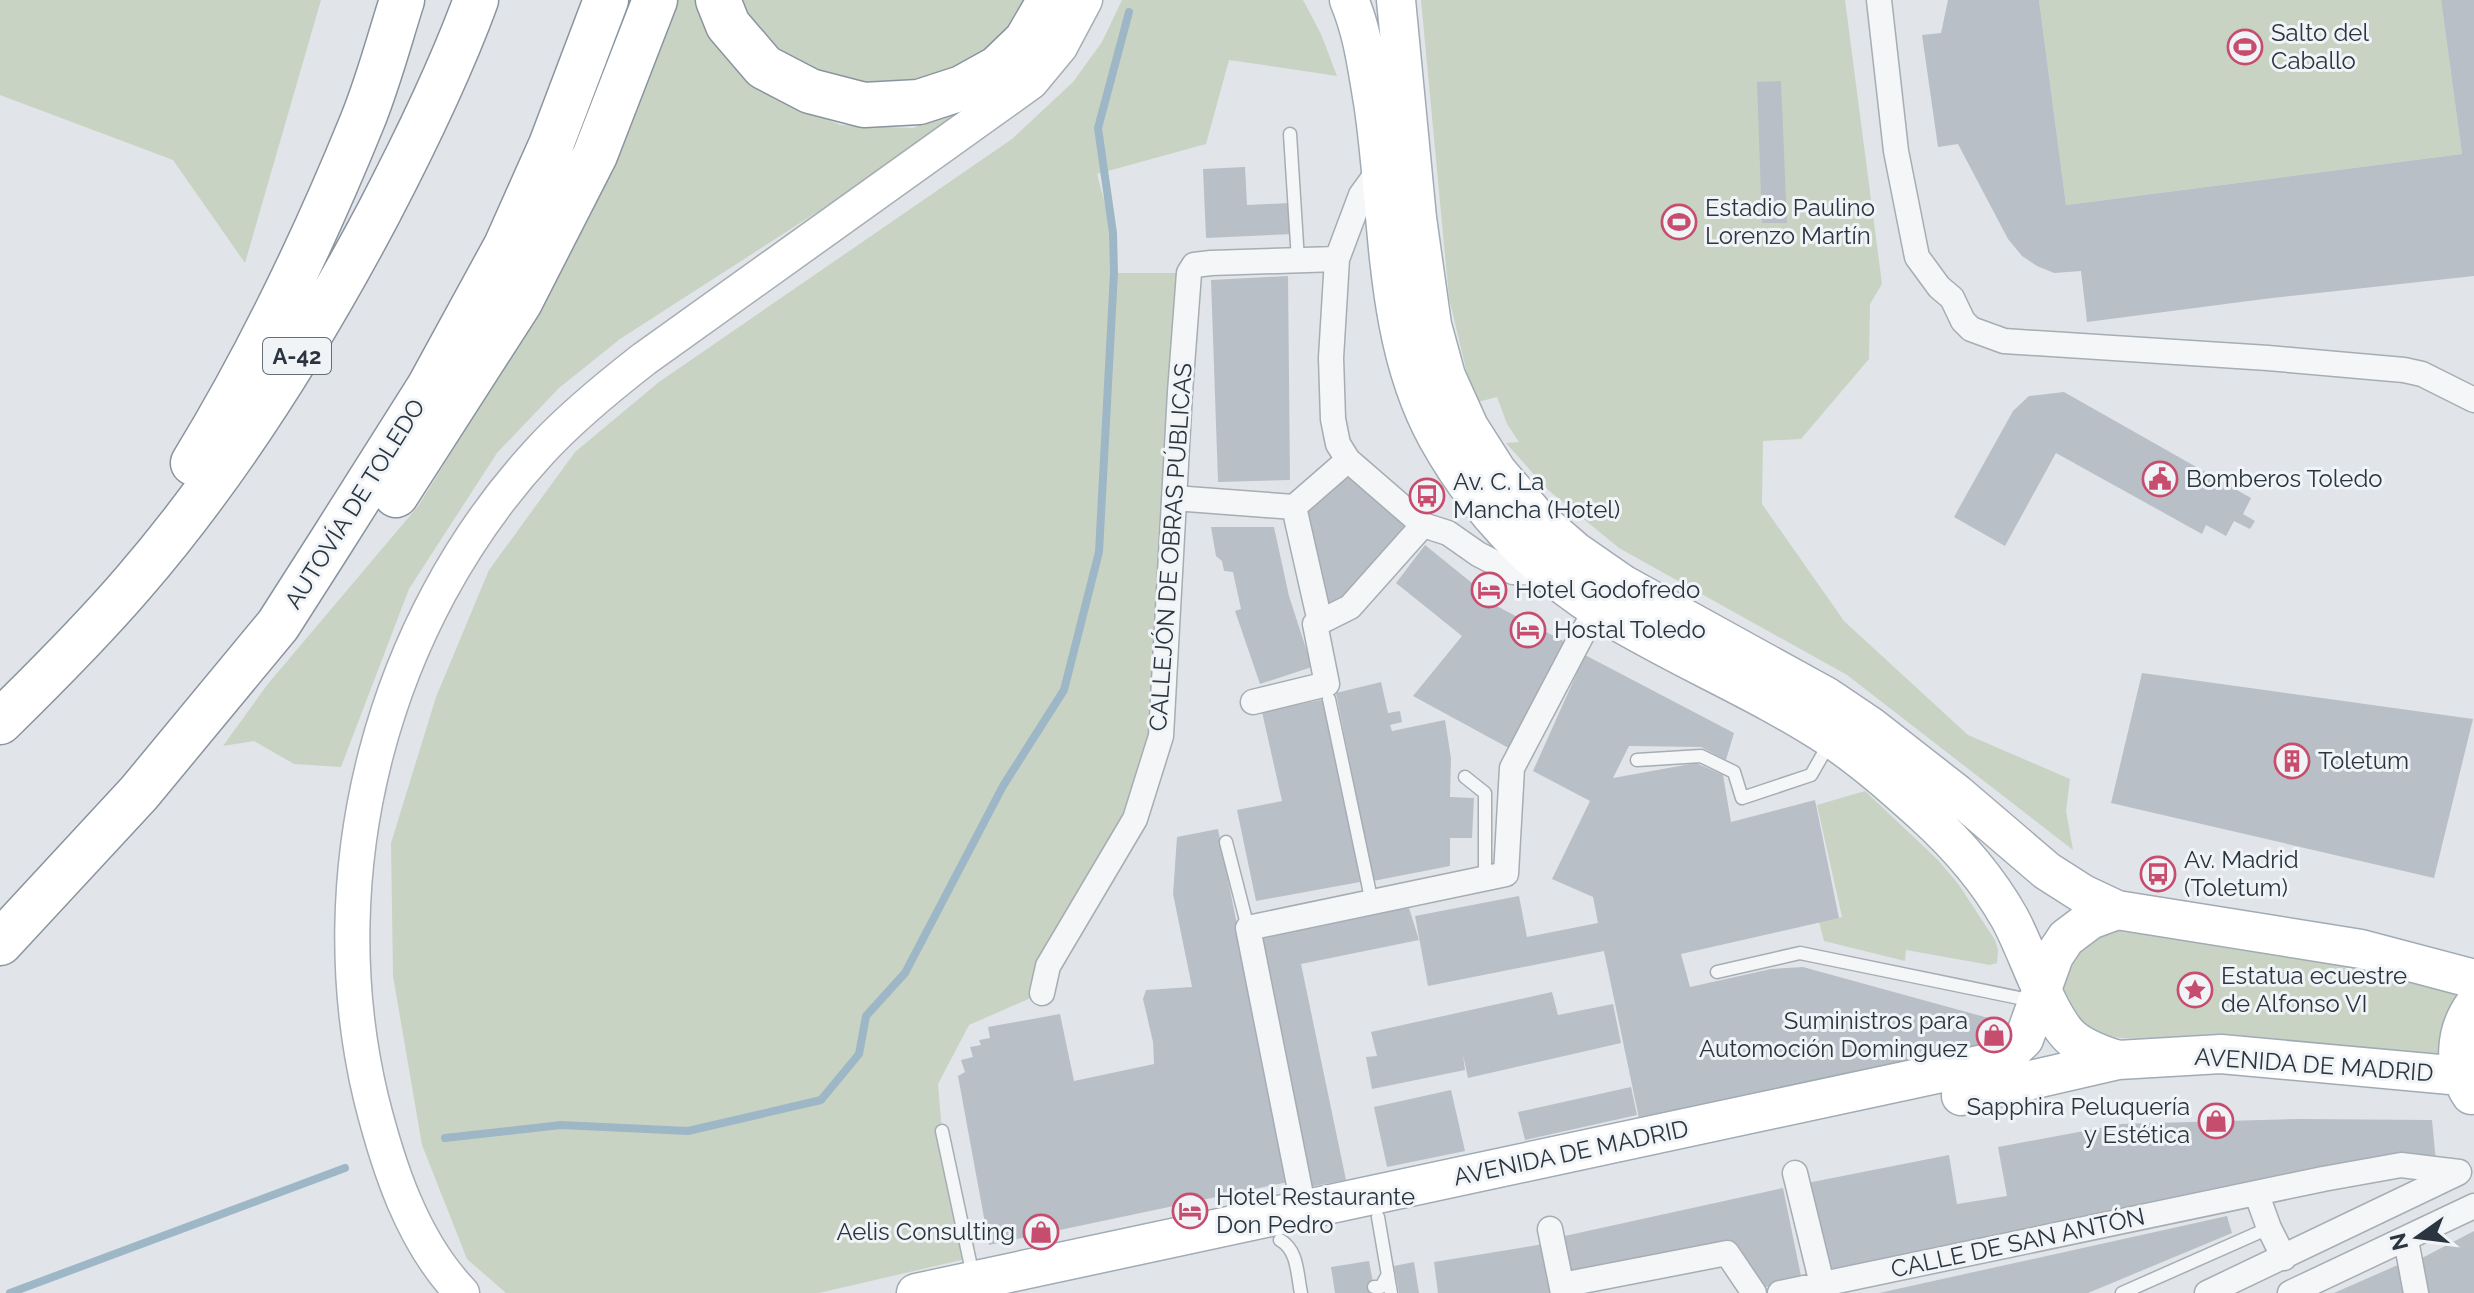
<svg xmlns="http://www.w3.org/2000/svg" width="2474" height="1293" font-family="Raleway,sans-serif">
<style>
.green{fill:#c9d3c3}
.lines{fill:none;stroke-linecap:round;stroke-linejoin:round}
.stream{stroke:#9eb7c7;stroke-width:8}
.building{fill:#b9bfc6}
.lane-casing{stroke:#a6adb3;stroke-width:15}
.street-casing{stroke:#a6adb3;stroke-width:27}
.secondary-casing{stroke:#a6adb3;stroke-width:37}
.primary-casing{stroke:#a1abb4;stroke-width:41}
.highway-casing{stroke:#8a949f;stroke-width:47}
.lane{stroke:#f4f6f8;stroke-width:12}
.street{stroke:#f4f6f8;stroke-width:24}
.secondary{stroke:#fff;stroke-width:34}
.primary{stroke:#fff;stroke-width:38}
.highway{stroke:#fff;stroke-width:44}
.labels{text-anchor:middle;stroke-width:6;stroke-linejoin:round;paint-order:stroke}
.shield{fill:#f1f4f7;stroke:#666e77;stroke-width:2}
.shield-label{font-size:22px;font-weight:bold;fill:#2a3540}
.poi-label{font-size:24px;fill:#2a3540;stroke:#f1f4f7;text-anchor:start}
.street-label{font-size:24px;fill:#2a3540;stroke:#f1f4f7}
</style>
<rect width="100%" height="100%" fill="#e1e5e9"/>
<path class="green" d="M0,0H321L245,263L173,160L0,95Z
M674,0H704L732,54L775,99L841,125L913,128L982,100L898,160L620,339L559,388L497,453L409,589L341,767L294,764L254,741L223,746L267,685L419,505L554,285L644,84Z
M738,0H1024C1019,9 1015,19 1009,27C1004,33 997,39 991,44C937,95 863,104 799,66C773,50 750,29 738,0Z
M1122,0H1303L1321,34L1337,76L1229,60L1206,144L1097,174L1113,233L1114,273H1189L1161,736L1042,993L969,1025L938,1084L942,1131L970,1258L819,1293H506L467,1259L422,1145L393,976L391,843L436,697L489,570L575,452L659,382L1012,139L1073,82L1102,42Z
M1421,0H1845L1882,284L1870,304L1869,359L1801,439L1763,441L1762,504L1844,621L1968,735L2070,779L2066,811L2073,850L1847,675L1619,548L1547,489L1506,443L1519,442L1507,424L1497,397L1474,403L1449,298Z
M2039,0H2441L2462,154L2066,205Z
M1865,791L1938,860L1959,885L1995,940L1998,950L1997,963L1990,965L1906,950L1905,961L1824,941L1819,922L1842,917L1817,805Z
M2113,930L2339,961L2460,992L2449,1013L2441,1059C2363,1051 2286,1042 2208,1037C2167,1034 2118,1049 2081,1024C2068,1015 2064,996 2060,981L2087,937Z"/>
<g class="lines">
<path class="stream" d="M445,1138L561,1125L688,1131L821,1100L859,1054L866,1016L905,973L1003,786L1064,690L1099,552L1114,273L1113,233L1098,128L1129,12
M10,1293L345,1168"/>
</g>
<path class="building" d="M1948,0H2039L2066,205L2462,154L2441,0H2474V276L2264,299L2087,322L2081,271L2054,273L2037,266L2022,256L2008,239L1958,144L1938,147L1922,35L1941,33Z
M1781,81L1787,223H1762L1757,82Z
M1245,167L1247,205L1290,203L1292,234L1206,238L1203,169Z
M1288,276L1290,480L1218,482L1211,280Z
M2064,392L2251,498L2243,514L2255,521L2250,529L2234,521L2226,536L2206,525L2202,534L2056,453L2005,546L1954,517L2013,411L2029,396Z
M1345,473L1408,523L1347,602L1327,607L1303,509Z
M1211,527H1274L1289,596L1312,667L1260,684L1235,611L1241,609L1233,572L1224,571L1222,561L1216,556Z
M1425,545L1493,600L1491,603L1567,643L1516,752L1413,696L1462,636L1396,583Z
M1585,655L1734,733L1726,760L1701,747L1629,746L1613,778L1696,763L1723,775L1731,822L1815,800L1839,918L1681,954L1690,987L1771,969L1803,967L1992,1019L1994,1046L1640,1123L1604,951L1428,986L1415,916L1519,896L1527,937L1598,923L1593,897L1552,879L1590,801L1533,771Z
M2142,673L2473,719L2434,878L2111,803Z
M1381,682L1388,713L1400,711L1402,722L1390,725L1392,731L1445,720L1451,758L1450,797L1474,798L1472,838H1450V866L1373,881L1336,693Z
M1325,699L1360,882L1256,901L1237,810L1282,801L1262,712Z
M1218,829L1288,1182L989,1245L958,1076L965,1072L961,1060L973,1057L970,1047L981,1045L979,1040L990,1038L988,1027L1060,1014L1074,1081L1154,1064L1153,1042L1143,999L1146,990L1192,987L1173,894L1177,837Z
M1409,908L1419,940L1301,964L1346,1180L1309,1187L1260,935Z
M1552,992L1558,1015L1613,1004L1621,1043L1468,1078L1463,1055L1465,1070L1372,1089L1366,1057L1377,1056L1371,1032Z
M1631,1087L1637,1115L1525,1140L1518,1112Z
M1451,1090L1465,1151L1387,1167L1374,1107Z
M2298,1119L2432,1120L2436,1162L1821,1276L1807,1183L1949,1155L1957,1204L2007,1196L1998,1147L2121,1124Z
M1783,1188L1802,1281L1760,1288L1732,1246L1569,1278L1560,1237Z
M2227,1216L2232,1233L2088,1293H1879Z
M2474,1231V1293H2428L2422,1258Z
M1544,1244L1553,1293H1438L1434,1262Z
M1369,1261L1375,1293H1335L1331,1267Z
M1414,1262L1419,1293H1399L1394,1266Z
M2400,1264L2405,1293H2334Z"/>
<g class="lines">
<g class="lane-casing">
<path id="lane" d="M1290,134L1298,260
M1329,699L1372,903
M1637,760L1701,756L1734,772L1742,798L1811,775L1830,742
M1465,777L1485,793V879
M1226,842L1248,928
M1717,972L1800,953L2034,1001
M942,1131L973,1276
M1378,1217L1391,1293
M1280,1240C1298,1250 1297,1274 1301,1293
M1374,1287H1381L1388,1274
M2122,1293L2269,1228"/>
</g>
<g class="street-casing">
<path id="street" d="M1879,0L1896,151L1917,257L1939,287L1952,298L1963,321L1971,329L2004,341L2268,358L2404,370L2422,374L2474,400
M1382,166L1361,195L1337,259L1331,358L1333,419L1338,444L1348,460L1423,525L1448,533L1478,554L1513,572L1547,573
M1348,460L1294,507L1320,622L1350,607L1423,525
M1174,498L1294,507
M1253,702L1327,684L1315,624L1320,622
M1042,993L1048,966L1135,819L1161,736L1180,392L1189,273L1194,265L1211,263L1337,259
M1795,1173L1822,1284
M2257,1195L2269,1228L2284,1258
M1304,1210L1248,928L1506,874L1512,768L1596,608
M1550,1229L1563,1293
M2406,1240L2416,1293
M1562,1285L1727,1253L1754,1293
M1780,1293L2323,1179L2401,1165L2459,1172
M2207,1293L2458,1173
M2290,1293L2474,1206"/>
</g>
<g class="secondary-casing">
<path id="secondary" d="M462,1293C412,1241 388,1166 371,1098C317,872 382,622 540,451C571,417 608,387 644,359L1031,82L1060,47L1085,0"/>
</g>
<g class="primary-casing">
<path id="primary" d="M1349,0C1363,33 1367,67 1373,102C1390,212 1382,337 1437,437C1475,506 1533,568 1599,610C1674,657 1758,690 1832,739C1865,761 1895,788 1924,814C1956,843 1988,880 2009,917C2027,948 2049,1022 2074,1040C2087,1050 2102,1055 2118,1060
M1396,0L1417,218L1432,325L1446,376L1469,427L1497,471L1538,519L1575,551L1624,585L1827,697L1870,726L1957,794L2047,871L2083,894L2117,910
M2471,1095C2453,1067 2454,1033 2474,1005
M1961,1096L2118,1060L2221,1054L2461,1076
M916,1293L2002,1060L2024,1039L2054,956L2066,938L2090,920L2117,910L2361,949L2474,979"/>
</g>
<g class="highway-casing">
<path id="highway" d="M718,0L728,25L764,67L810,91L864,105L919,102L962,88L998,68L1026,41L1050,0
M193,463C259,355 314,240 362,122C378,83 389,41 402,0
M396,495L520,302L595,155L655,0
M0,722C46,677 92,631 134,582C230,471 309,344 378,214C414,145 449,74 476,0
M0,943L139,793L278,625L331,542L429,387L506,246L551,145L606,0"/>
</g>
<use href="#lane" class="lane"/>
<use href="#street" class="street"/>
<use href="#secondary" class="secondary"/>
<use href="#primary" class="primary"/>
<use href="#highway" class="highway"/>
</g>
<defs>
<g id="stadium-ring" transform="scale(1.8)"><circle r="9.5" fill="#f1f4f7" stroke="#c74d6e" stroke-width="1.5"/><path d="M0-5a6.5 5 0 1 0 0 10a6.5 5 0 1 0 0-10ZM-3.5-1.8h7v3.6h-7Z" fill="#c74d6e"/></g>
<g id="civic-ring" transform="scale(1.8)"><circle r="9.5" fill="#f1f4f7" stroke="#c74d6e" stroke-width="1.5"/><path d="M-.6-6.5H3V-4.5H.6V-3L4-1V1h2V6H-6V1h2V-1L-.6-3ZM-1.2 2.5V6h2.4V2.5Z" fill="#c74d6e"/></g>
<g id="bus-ring" transform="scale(1.8)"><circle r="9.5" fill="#f1f4f7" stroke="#c74d6e" stroke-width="1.5"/><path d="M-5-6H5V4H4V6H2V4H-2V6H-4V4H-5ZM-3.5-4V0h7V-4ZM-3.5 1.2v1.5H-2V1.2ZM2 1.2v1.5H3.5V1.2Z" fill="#c74d6e"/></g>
<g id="hotel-ring" transform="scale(1.8)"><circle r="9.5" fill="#f1f4f7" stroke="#c74d6e" stroke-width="1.5"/><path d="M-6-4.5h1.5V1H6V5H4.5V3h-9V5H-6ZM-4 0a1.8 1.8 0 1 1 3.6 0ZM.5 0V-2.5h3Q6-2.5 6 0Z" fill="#c74d6e"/></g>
<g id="building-ring" transform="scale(1.8)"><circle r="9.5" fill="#f1f4f7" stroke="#c74d6e" stroke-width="1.5"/><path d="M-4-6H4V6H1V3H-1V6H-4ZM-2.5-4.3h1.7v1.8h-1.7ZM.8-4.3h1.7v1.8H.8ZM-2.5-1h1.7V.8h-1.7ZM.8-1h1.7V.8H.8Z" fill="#c74d6e"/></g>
<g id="sight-ring" transform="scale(1.8)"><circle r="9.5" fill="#f1f4f7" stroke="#c74d6e" stroke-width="1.5"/><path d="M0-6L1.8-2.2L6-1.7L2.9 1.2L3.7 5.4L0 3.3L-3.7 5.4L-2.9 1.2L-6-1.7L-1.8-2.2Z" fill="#c74d6e"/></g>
<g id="shop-ring" transform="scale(1.8)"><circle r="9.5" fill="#f1f4f7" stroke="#c74d6e" stroke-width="1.5"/><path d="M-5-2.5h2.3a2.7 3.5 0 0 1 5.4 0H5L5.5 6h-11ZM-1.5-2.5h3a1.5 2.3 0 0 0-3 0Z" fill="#c74d6e"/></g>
</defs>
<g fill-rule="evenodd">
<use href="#stadium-ring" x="2245" y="47"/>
<use href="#stadium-ring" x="1679" y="222"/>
<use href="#civic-ring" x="2160" y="479"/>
<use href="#bus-ring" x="1427" y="496"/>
<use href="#hotel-ring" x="1489" y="590"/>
<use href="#hotel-ring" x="1528" y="630"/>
<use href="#building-ring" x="2292" y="761"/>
<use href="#bus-ring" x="2158" y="874"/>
<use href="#sight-ring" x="2195" y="990"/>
<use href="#shop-ring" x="1994" y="1035"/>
<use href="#shop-ring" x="2216" y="1121"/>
<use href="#hotel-ring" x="1190" y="1211"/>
<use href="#shop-ring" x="1041" y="1232"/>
</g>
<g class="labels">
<rect class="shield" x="263" y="338" width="68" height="36" rx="6"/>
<g class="shield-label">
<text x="297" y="364">A-42</text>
</g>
<g class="poi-label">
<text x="2271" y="41">Salto del<tspan x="2271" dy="28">Caballo</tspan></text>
<text x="1705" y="216">Estadio Paulino<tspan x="1705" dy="28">Lorenzo Martín</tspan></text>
<text x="2186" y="487">Bomberos Toledo</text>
<text x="1453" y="490">Av. C. La<tspan x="1453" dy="28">Mancha (Hotel)</tspan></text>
<text x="1515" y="598">Hotel Godofredo</text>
<text x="1554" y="638">Hostal Toledo</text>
<text x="2318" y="769">Toletum</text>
<text x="2184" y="868">Av. Madrid<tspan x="2184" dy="28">(Toletum)</tspan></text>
<text x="2221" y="984">Estatua ecuestre<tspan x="2221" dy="28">de Alfonso VI</tspan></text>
<text x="1968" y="1029" text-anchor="end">Suministros para<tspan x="1968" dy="28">Automoción Dominguez</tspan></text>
<text x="2190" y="1115" text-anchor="end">Sapphira Peluquería<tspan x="2190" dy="28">y Estética</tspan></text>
<text x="1216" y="1205">Hotel Restaurante<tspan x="1216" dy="28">Don Pedro</tspan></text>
<text x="1015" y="1240" text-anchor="end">Aelis Consulting</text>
</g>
<g class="street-label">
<text transform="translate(355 504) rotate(-58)" y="8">AUTOVÍA DE TOLEDO</text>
<text transform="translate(1171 547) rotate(-86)" y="8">CALLEJÓN DE OBRAS PÚBLICAS</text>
<text transform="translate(2314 1065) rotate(4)" y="8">AVENIDA DE MADRID</text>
<text transform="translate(1571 1153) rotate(-12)" y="8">AVENIDA DE MADRID</text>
<text transform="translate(2018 1243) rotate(-12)" y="8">CALLE DE SAN ANTÓN</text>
</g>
</g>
<g transform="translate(2418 1237) rotate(256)" stroke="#f1f4f7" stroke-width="6" paint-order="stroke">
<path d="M0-6L14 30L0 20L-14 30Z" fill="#2a3540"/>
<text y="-12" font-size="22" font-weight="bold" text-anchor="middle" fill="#2a3540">N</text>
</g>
</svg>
